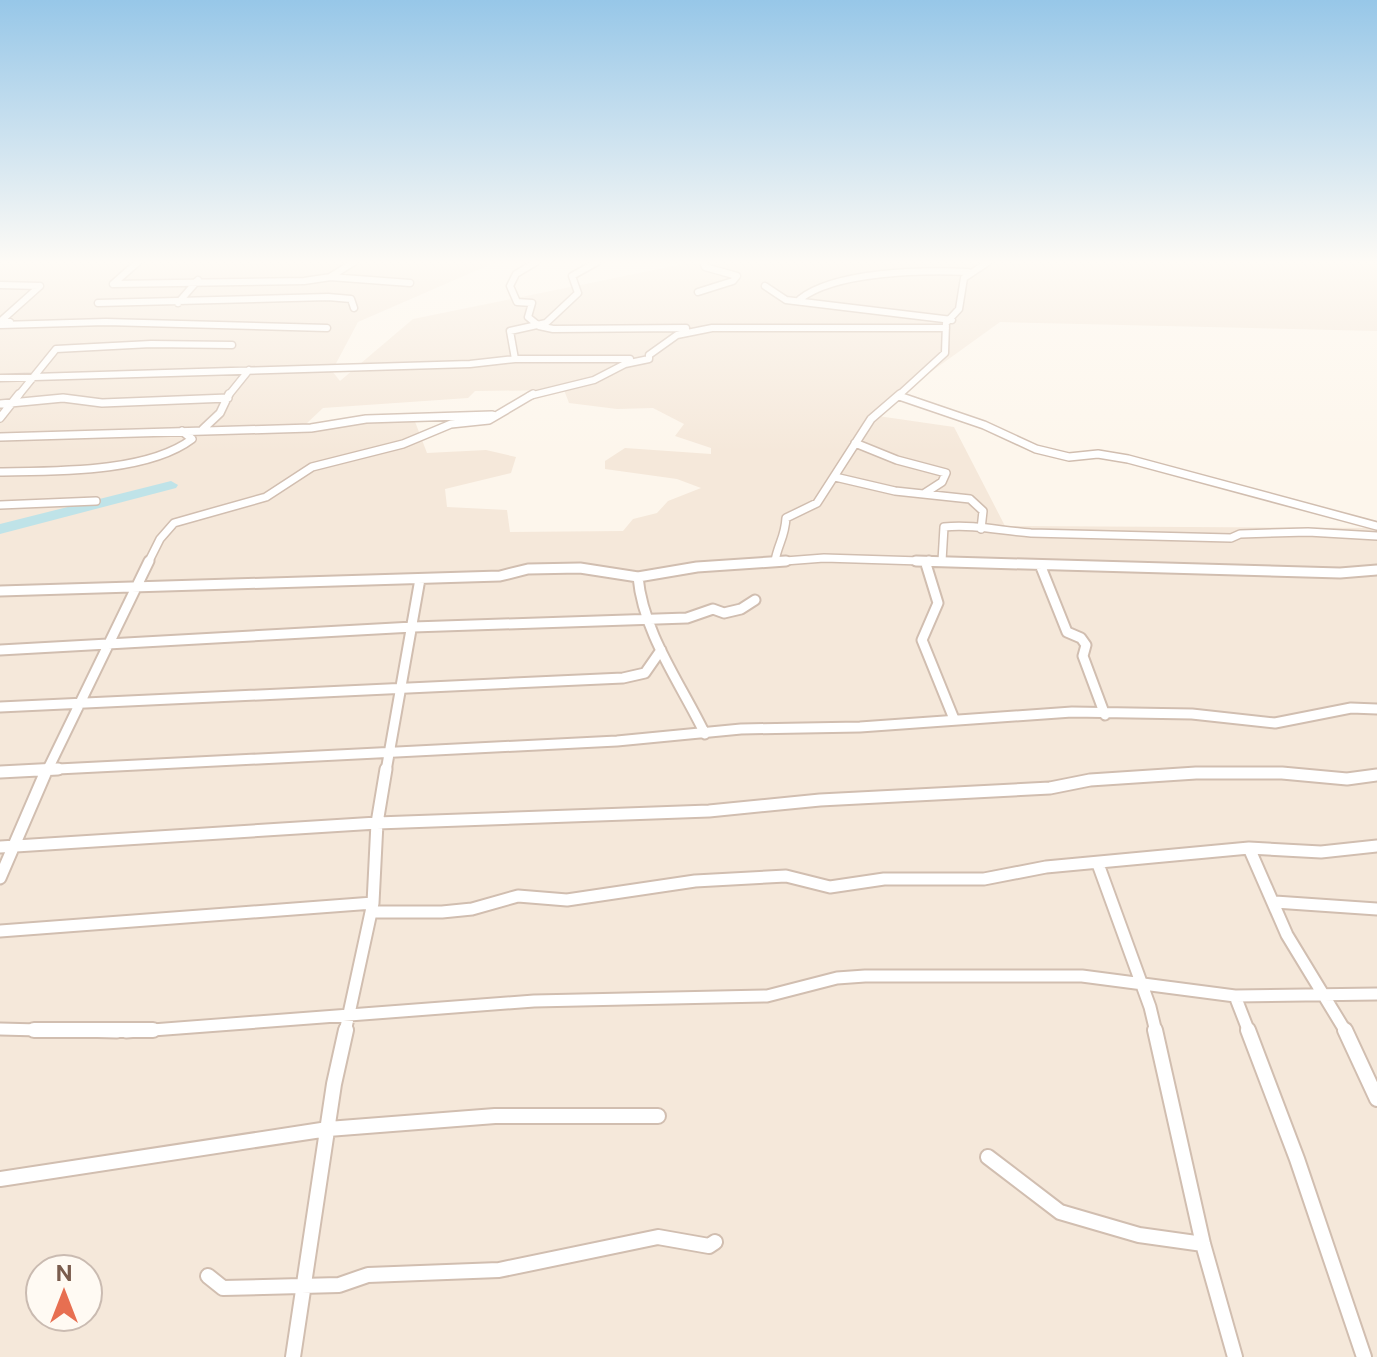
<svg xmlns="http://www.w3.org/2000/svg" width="1377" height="1357" font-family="'Public Sans',sans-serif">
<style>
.residential{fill:#f5e8da;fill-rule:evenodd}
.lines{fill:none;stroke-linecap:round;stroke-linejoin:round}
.river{fill:#bfe3e8;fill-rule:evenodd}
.minor-far4-casing{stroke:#d1beb0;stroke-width:9}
.minor-far3-casing{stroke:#d1beb0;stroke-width:10}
.minor-far2-casing{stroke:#d1beb0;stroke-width:13}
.minor-far1-casing{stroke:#d1beb0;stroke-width:15}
.minor-casing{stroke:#d1beb0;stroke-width:18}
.minor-far4{stroke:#fff;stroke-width:6}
.minor-far3{stroke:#fff;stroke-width:7}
.minor-far2{stroke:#fff;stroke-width:9}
.minor-far1{stroke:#fff;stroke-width:11}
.minor{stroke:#fff;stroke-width:14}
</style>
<rect width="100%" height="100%" fill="#fdf6ec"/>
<path class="residential" d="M0,262H473L489,265L358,322L332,371L340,381L413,319L693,262H1377V331L1000,322L871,415L954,427L1005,526L1377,528V1357H0ZM564,390L569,403L617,409L653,408L684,424L675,436L711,448V454L625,448L605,461V469L677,479L701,488L668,501L657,513L633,519L623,531L510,532L507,510L447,507L445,489L511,473L516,457L486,450L427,453L414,419L306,424L323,408L468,398L475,391ZM40,1269H88V1317H40Z"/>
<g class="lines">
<path class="river" d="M171,481L178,485L176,488L0,534V524Z"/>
<g class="minor-far4-casing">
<path id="minor-far4" d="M354,262L330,277L410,283
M536,262L516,274L510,286L517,302L532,303L528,317L539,326L553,329L686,328
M113,284L304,281L331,277
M113,284L138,262
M0,285L40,286
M765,286L786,300L952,320
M698,292L733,281L737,276L705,267L703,262
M800,299C836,271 923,270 968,272
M98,303L328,297L351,299L354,308
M178,303L198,280
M10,322L2,320L40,286
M0,325L106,322L327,328
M515,359L510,331L546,323L578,293L572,276L597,262
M0,378L470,364L515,359H630
M18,396L56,349L151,344L232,345
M228,396L249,370
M529,396L594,380L625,364L649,359V355L677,335L712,328H946
M898,396L945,353L946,323L959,309L964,278L988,262"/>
</g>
<g class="minor-far3-casing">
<path id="minor-far3" d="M899,396L984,425L1036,449L1069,457L1098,454L1128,459L1377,526
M0,404L63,398L102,403L228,398
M0,418L19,394
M203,429L220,413L229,394
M0,437L311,428L366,419L492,415
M855,443L897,460L946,473L942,482L925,493
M0,472C55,471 147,473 192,439L182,431
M835,477L895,491L970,499L983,511L981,529
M0,505L96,501
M775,561C778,544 785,537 786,518L817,503L871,419L900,394
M942,561L944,527C973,524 1002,531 1031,533C1097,535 1164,536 1231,538L1240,534L1308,532L1377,536
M148,563L160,539L174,523L266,497L312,467L403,444L451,424L489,420L533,394
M758,563L824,558L985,563"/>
</g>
<g class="minor-far2-casing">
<path id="minor-far2" d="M916,561L1340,573L1377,570
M929,561L926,564L938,603L922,640L954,719
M1041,567L1067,632L1081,638L1086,645L1083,656L1105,715
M638,577C643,633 681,684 705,734
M0,591L500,576L528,569L580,568L638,577L697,567L786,561
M0,650L413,627L687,618L713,609L724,613L741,609L755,600
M0,707L623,678L645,673L661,650
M18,771L617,741L741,729L860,727L1072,712L1192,714L1275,723L1351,708L1377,709
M47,771L149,561
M386,771L420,579"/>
</g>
<g class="minor-far1-casing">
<path id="minor-far1" d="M0,772L58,769
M0,847L377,823L709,811L820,800L1050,788L1090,780L1196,773H1282L1347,779L1377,775
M1249,848L1287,935L1346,1032
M1098,864L1150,1007L1156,1032
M0,878L47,769
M1275,902L1377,909
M371,912H442L472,909L518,896L567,900L695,881L786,876L830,887L884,879H984L1046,867L1249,848L1321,852L1377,846
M0,931L373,903
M1235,996L1249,1032
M0,1029L117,1032
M126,1032L534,1001L767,996L837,978L865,976H1082L1235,996L1377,994
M345,1032L373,903L377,823L386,769"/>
</g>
<g class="minor-casing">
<path id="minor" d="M34,1030H153
M1155,1030L1203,1244L1235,1357
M1248,1030L1297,1159L1364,1357
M1345,1030L1377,1099
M988,1157L1060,1212L1139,1235L1203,1244
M0,1179L328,1129L495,1116H658
M208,1276L223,1288L339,1285L368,1275L499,1270L658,1237L709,1246L715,1242
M293,1357L334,1084L346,1030"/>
</g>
<use href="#minor-far4" class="minor-far4"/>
<use href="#minor-far3" class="minor-far3"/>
<use href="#minor-far2" class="minor-far2"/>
<use href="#minor-far1" class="minor-far1"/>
<use href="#minor" class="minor"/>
</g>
<linearGradient id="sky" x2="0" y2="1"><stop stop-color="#97c7e8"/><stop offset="0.58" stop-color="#fefbf6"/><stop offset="1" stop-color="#fefbf6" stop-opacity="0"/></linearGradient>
<rect width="1377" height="452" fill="url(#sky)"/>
<g transform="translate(64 1293)"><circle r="38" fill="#fffaf3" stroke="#cabbb1" stroke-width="2"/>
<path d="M0-6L14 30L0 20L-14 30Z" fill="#e76f51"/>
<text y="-12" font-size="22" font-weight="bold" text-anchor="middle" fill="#7a5c4d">N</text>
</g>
</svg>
